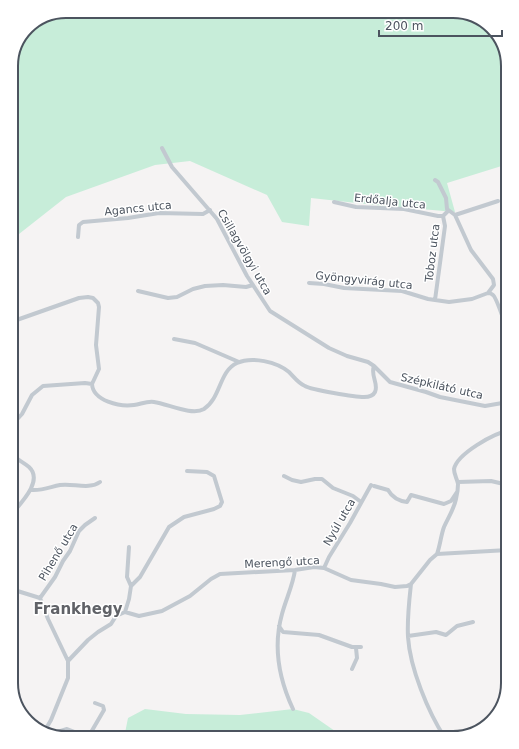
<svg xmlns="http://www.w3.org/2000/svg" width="519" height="749" font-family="'DejaVu Sans',sans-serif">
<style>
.green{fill:#c7edd9}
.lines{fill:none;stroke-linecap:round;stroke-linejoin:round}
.minor{stroke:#c2c9d0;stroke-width:4}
.labels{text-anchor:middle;stroke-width:3;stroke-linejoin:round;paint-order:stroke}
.street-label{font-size:11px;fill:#4c545f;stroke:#fff}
.district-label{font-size:15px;font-weight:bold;fill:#606267;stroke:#fff}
.rim{fill:none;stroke:#4c545f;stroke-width:2}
</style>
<rect width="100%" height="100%" fill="#f5f3f3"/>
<path class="green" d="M66,11H456L481,19L501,39L508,66V164L447,183L455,212L375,205L311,198L309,226L282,222L267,195L190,161L155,165L66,197L19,234L11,237V62L30,25Z
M145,709L186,714L240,715L293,709L309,713L345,738H124L128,718Z"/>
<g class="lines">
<path class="minor" d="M162,148L172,167L217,219L247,276L270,311L329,348L347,356L368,362L374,366
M435,180L438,182L446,198L447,209L455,215L498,201
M334,202L356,207L404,209L438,216H443
M455,215L471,250L493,279L494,285L488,293C490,293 491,293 493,295C497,298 504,323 508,330
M78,237L79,225L83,222L128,218L159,213L203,214L210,210
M309,283L324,284L344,288L402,291L428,299L449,302L472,299L488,293
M138,291L168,298L177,297L193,289L205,286L223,285L246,287L253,285
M435,300L445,226L443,216L448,211
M11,322L79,298L88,297L93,298L98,303L99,307L96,345L99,369L92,384
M174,339L195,343L239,362
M92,384C93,401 120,407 134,405C141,404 147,401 154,402C168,404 192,416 204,409C221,398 219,371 237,363C252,356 277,362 289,372C294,377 298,383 305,386C312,390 355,397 364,397C368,397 373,396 375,392C379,384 370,375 374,366L390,382L426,392L440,397L485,406L508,402
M11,426L22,414L32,395L43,386L85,383L92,384
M284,476L292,480L301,482L315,479H322L333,488L353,496L361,502
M458,482L491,481L508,485
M374,486L388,490C392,497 399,501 407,502L411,495L444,504L451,501L457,492
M31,490C42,491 50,487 60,485C73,483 89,490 100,482
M11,515C20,504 44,481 29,467C23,462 16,459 11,454
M129,547L127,577L131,586
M437,554C440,546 441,535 444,527C448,518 454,509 456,499C457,495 458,488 458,484C457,478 454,475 454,469C457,454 494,433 508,431
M324,568L329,557L350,523L371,485
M411,584C409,602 407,619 408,637C410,668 428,712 445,738
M11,589L40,598L48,619L68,661
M40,598L55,577L63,561L70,551L79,531L85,525L95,518
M125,612L139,616L162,611L190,596L211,579L220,574L295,570L314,567L324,568L351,580L381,584L395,587L407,586L411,584L430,560L437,554L508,550
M125,612L129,599L131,586L140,577L169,527L184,517L214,509L220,506L222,502L214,476L207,472L187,471
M279,626L283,632L319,635L352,647H361
M408,636L436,632L446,635L457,626L473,622
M352,669L357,658L356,648
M293,709C279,679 273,646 282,614C286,599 293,585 295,570
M44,732L51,720L68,678V661L88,640L98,632L111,624L116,616L125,612
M51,734L67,729L85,736L90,734L104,710L103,706L95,703"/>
</g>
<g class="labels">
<g class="street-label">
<text transform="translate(390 201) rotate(6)" y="4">Erdőalja utca</text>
<text transform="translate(138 208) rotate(-6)" y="4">Agancs utca</text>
<text transform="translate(245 252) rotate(60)" y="4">Csillagvölgyi utca</text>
<text transform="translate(432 253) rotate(-83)" y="4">Toboz utca</text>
<text transform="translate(364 280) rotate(6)" y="4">Gyöngyvirág utca</text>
<text transform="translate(442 386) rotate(13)" y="4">Szépkilátó utca</text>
<text transform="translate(339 522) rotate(-60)" y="4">Nyúl utca</text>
<text transform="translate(58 552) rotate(-59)" y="4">Pihenő utca</text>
<text transform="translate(282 562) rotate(-3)" y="4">Merengő utca</text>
</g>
<g class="district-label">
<text x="78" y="614">Frankhegy</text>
</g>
</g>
<path d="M0 0H519V749H0ZM66 18H453A48 48 0 0 1 501 66V683A48 48 0 0 1 453 731H66A48 48 0 0 1 18 683V66A48 48 0 0 1 66 18Z" fill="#fff" fill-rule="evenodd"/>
<path class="rim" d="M66 18H453A48 48 0 0 1 501 66V683A48 48 0 0 1 453 731H66A48 48 0 0 1 18 683V66A48 48 0 0 1 66 18Z"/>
<path d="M379 30v6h123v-6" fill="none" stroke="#4c545f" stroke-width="2"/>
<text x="385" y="30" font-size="12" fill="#4c545f" stroke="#ffffff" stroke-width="3" paint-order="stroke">200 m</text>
</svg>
